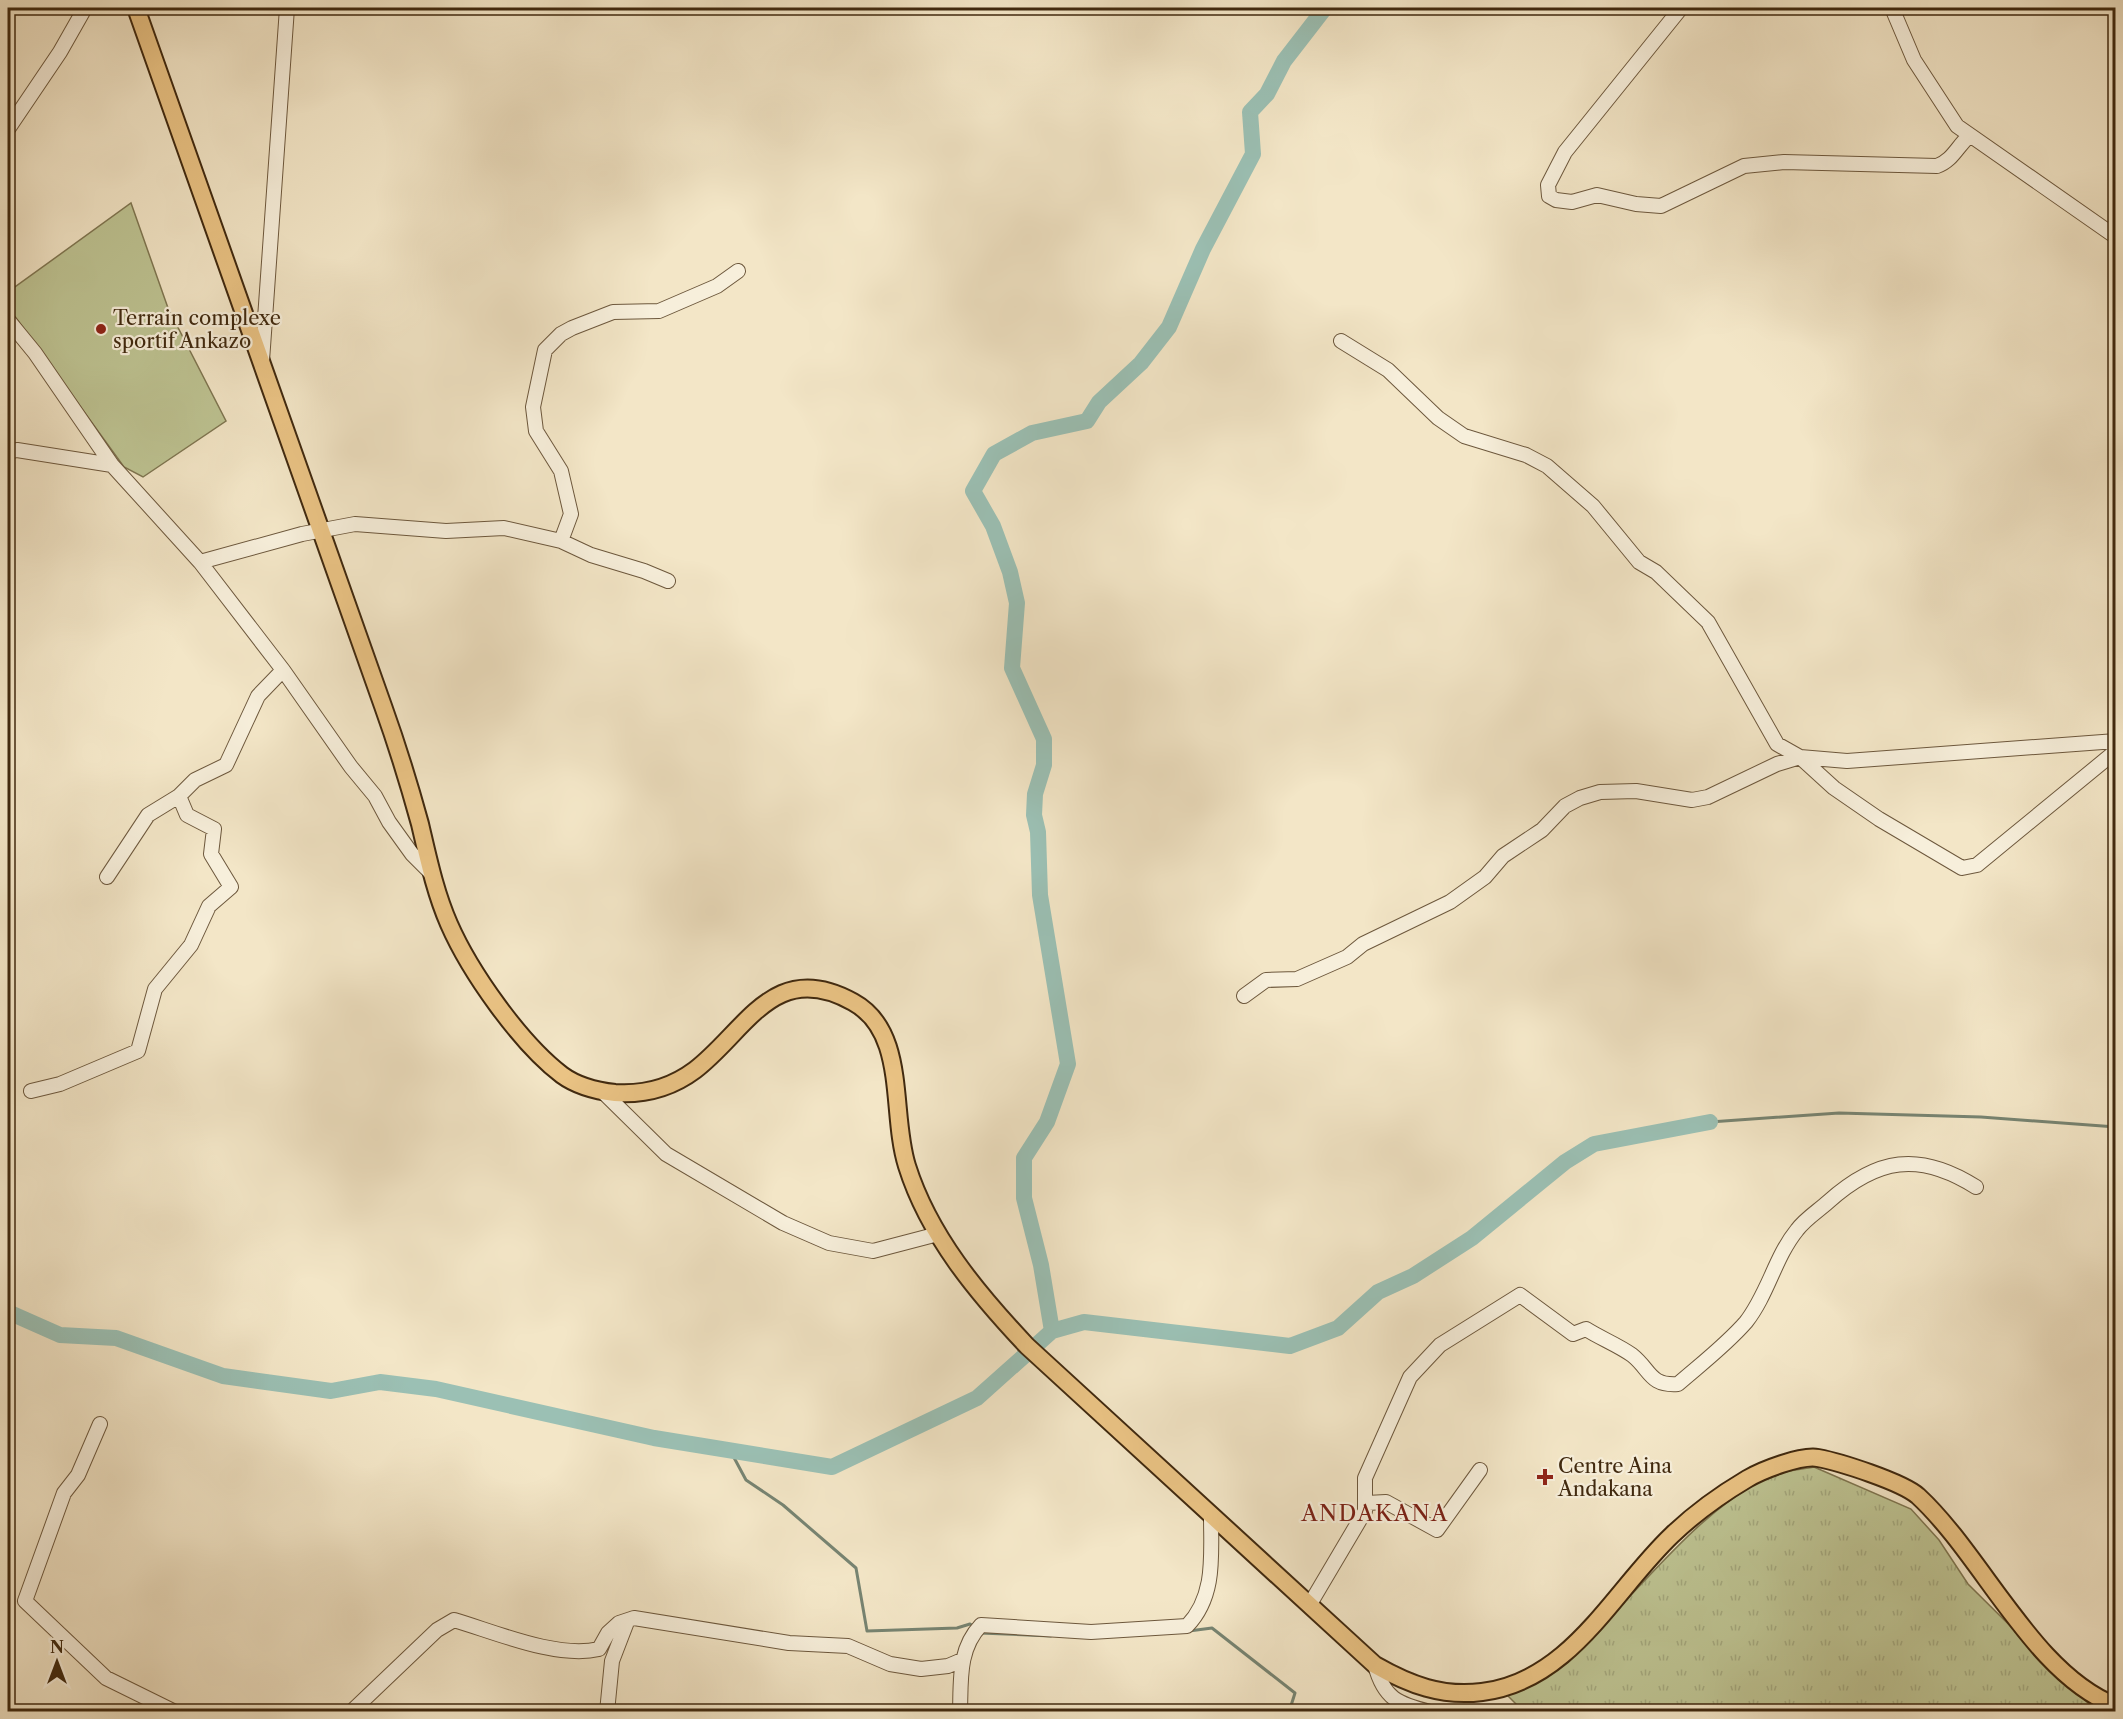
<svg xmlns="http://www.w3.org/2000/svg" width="2123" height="1719" font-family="'Libre Caslon Text',serif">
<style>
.grass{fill:url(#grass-tufts);stroke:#7f7651;stroke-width:1.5}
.pitch{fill:#bec493;stroke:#7f7651;stroke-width:1.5}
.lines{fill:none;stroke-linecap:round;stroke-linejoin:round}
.stream{stroke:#778472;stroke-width:3}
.river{stroke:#9bc0b4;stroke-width:16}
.minor-casing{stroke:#6d583d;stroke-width:16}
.major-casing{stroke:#40290f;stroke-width:20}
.minor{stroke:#f7efdb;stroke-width:14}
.major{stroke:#eac384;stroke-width:16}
.poi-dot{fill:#8f2418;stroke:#f7efdb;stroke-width:2}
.labels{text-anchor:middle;stroke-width:4.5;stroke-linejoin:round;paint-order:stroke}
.poi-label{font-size:20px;fill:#40290f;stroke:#f7efdb;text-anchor:start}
.quarter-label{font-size:22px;letter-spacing:1.5px;fill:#7a1f14;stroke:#f7efdb}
</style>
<defs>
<pattern id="grass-tufts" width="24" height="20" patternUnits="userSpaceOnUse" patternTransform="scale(1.5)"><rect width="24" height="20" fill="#bec493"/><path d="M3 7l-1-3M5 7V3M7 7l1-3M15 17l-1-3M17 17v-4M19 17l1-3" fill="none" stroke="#a4a87e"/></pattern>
</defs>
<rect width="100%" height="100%" fill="#f3e6c7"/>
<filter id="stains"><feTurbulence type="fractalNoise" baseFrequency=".00333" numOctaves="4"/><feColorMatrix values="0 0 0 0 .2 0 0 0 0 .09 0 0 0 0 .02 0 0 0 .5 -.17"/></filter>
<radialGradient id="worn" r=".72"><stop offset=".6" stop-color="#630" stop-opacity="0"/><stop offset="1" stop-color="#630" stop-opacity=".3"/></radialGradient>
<path class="grass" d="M1814,1467L1911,1509L1939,1540L1968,1584L2092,1707L2113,1711L1524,1712L1507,1695C1540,1677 1571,1654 1599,1628C1651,1577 1699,1513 1765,1478C1779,1471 1799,1470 1814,1467Z"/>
<path class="pitch" d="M131,203L168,308L226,421L143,477L124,467L8,307V292Z"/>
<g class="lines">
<path class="stream" d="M1710,1122L1839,1113L1981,1117L2116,1127
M731,1452L746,1480L783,1505L856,1568L867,1631L957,1628L970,1624L973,1626
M1189,1631L1212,1628L1295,1693L1289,1712
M980,1633L1051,1636"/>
<path class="river" d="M8,1312L60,1335L116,1338L223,1376L331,1391L380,1382L436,1389L654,1438L832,1467L977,1398L1052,1331L1084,1322L1290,1346L1338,1328L1378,1292L1413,1276L1472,1238L1565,1162L1594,1144L1710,1122
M1052,1331L1041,1265L1024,1198V1158L1047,1122L1068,1064L1040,895L1038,832L1034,815L1035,794L1044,765V739L1012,668L1017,603L1010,572L993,526L973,491L994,454L1032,433L1087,421L1099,402L1141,363L1169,327L1203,249L1253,154L1250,112L1267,94L1284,61L1325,8"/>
<g class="minor-casing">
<path id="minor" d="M1681,8L1565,152L1548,185L1549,196L1556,200L1572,202L1597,195L1636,204L1661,206L1744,166L1784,162L1937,166C1952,161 1957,147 1969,136
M1892,8L1914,60L1957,126L2116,237
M8,129L60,52L85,8
M8,320L35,353L112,465
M1341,341L1388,370L1438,418L1464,436L1526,455L1547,466L1593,506L1639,562L1656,572L1708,622L1777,744L1800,757L1834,788L1879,819L1962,868L1977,865L2116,751
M262,361L287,8
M8,452L17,450L112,465L200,562L283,670L351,767L375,796L389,822L412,854L431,873
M561,541L571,514L561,471L536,431L533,407L545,350L561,334L572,328L613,312L659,311L717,286L738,271
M200,562L302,534L355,524L446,531L504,528L561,541L591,555L644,571L668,581
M107,877L148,815L179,796L195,780L226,765L258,696L283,670
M1244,996L1266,980L1297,979L1347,957L1363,944L1450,902L1485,877L1503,856L1542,830L1565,806L1580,798L1600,792L1636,791L1692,800L1708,797L1777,764L1800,757L1847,761L2116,741
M31,1091L60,1084L138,1051L155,989L191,945L209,906L231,887L211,854L214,829L187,815L179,796
M603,1092L666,1154L783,1223L829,1243L873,1251L938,1234
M100,1424L78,1475L64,1493L25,1601L106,1678L175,1712
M1367,1503L1386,1502L1437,1530L1480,1470
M1310,1604L1365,1511V1478L1410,1377L1440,1345L1520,1295L1573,1334L1586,1329C1600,1338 1618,1345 1632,1355C1651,1370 1649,1386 1678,1384C1701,1364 1726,1345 1746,1322C1768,1294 1775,1257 1797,1230C1805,1219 1818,1211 1828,1202C1877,1158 1919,1151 1976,1187
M1375,1665C1384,1699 1398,1704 1430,1712
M351,1712L437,1630L454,1620C495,1632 557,1659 599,1649L608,1633L619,1623L634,1618L789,1643L848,1646L890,1664L921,1669L948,1666L962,1660
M607,1712L612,1661L627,1622
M960,1712C961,1680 958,1649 981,1625L1091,1632L1187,1626C1216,1596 1211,1555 1211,1516"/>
</g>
<g class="major-casing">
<path id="major" d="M136,8C218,240 300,473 383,706C397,745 409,784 420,824C428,858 435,892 449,924C470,972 520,1043 562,1075C577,1086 597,1091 615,1093C645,1095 671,1088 695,1070C746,1031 774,958 853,1002C908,1032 890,1113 907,1166C929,1236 978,1294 1027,1346L1375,1665C1410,1685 1442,1697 1482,1692C1571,1681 1613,1591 1672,1535C1695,1513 1720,1495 1747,1479C1762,1470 1801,1455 1818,1458C1840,1462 1902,1482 1918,1496C1983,1556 2033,1674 2116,1706"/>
</g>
<use href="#minor" class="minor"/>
<use href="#major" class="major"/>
</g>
<g class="poi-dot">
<circle cx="101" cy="329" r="6"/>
<path d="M1542 1468h6v6h6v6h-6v6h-6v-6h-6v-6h6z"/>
</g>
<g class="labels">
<g class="poi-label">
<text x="113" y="325">Terrain complexe<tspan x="113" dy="23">sportif Ankazo</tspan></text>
<text x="1558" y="1473">Centre Aina<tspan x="1558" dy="23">Andakana</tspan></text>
</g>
<g class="quarter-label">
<text x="1375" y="1521">ANDAKANA</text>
</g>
</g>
<rect width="2123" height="1719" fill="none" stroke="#f3e6c7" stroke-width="30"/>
<rect x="9" y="9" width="2105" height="1701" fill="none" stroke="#40290f" stroke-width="3"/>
<rect x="15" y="15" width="2093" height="1689" fill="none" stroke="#40290f" stroke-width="1.5"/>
<g transform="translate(57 1662)" stroke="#f7efdb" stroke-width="4.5" paint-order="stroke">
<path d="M0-4.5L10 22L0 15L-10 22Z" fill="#40290f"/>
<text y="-9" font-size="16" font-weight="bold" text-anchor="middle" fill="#40290f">N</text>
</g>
<rect width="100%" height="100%" filter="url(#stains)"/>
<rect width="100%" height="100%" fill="url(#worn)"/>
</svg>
